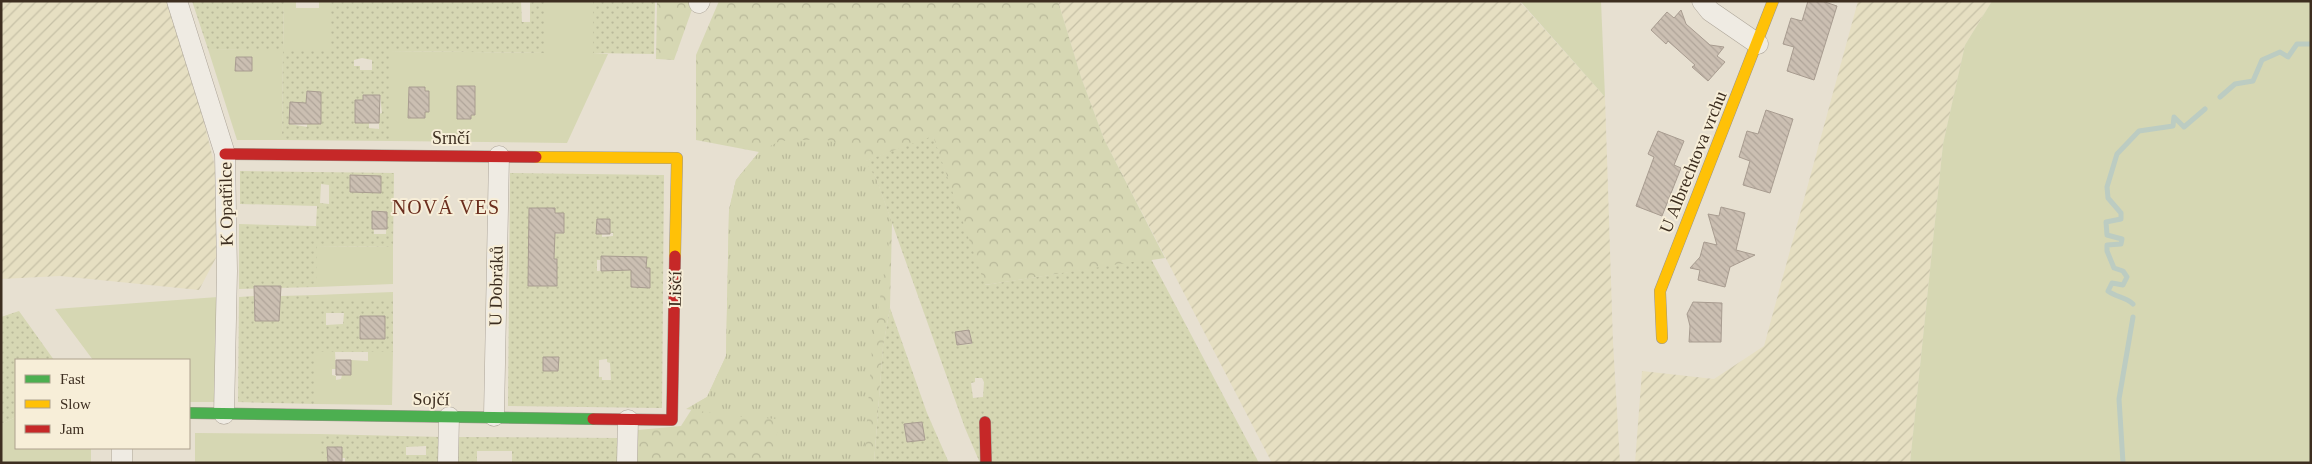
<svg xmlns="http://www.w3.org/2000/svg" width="2312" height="464" font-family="'Times New Roman',serif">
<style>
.farmland{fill:url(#farmland-furrows)}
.grass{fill:#d6d7b3;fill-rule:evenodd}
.forest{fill:url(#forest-crowns)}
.park{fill:url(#park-tufts)}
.garden{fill:url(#garden-dots);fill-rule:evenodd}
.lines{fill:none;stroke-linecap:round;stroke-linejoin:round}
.stream{stroke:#bcccc2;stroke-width:5}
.building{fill:url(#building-back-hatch);stroke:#a89c90}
.street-casing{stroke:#ada599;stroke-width:21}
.fast-casing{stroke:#9c958a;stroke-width:12}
.slow-casing{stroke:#9c958a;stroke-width:12}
.jam-casing{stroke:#9c958a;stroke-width:12}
.street{stroke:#efebe3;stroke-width:20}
.fast{stroke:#4caf50;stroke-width:11}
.slow{stroke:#ffc107;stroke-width:11}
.jam{stroke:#c62828;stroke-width:11}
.labels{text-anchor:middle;stroke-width:4;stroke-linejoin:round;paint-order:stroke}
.street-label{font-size:18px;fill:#3d2e20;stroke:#f7eed8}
.quarter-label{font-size:20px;letter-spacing:1px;fill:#6b2e1e;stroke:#f7eed8}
</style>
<defs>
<pattern id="farmland-furrows" width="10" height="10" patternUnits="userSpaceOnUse" patternTransform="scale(1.25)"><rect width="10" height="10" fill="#e6dfc2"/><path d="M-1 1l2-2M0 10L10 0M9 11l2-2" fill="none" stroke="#c6c0a6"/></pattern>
<pattern id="forest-crowns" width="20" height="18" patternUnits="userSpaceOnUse" patternTransform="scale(1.25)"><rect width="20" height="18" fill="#d6d7b3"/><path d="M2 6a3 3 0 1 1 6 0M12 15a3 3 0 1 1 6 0" fill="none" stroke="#b9b99a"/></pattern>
<pattern id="park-tufts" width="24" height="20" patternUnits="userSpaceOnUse" patternTransform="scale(1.25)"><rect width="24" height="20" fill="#d6d7b3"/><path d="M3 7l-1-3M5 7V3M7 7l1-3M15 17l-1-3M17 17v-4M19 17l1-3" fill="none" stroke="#b9b99a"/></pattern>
<pattern id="garden-dots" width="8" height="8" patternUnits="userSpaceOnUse" patternTransform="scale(1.25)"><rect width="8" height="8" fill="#d6d7b3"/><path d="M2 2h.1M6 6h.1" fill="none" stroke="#b9b99a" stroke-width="1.8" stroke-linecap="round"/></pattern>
<pattern id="building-back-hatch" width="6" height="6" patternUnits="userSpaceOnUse" patternTransform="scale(1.25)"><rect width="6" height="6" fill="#cbbfb2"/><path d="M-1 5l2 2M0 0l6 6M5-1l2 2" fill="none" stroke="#afa499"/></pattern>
</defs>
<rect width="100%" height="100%" fill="#e7e0d1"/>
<path class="farmland" d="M1,1H170L186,48L216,171L218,254L199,290L60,276L1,279Z
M1058,1H1519L1605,97L1613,342L1620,463H1272L1104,139L1081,77Z
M1858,1H1992L1965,45L1943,144L1910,463H1635L1642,371L1714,379L1764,346Z"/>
<path class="grass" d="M284,1H296V8H319V1H330V51H283L282,140H237L208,49L283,50ZM236,57H252V71L235,70Z
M546,1H593V53L608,54L567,143L391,141V51L545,53ZM457,86H475V115H471ZM409,87H425V91H429V112H425V118H408Z
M1520,1H1601L1605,97Z
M1992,1H2311V463H1910L1943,144L1965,45Z
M316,246L393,247V284L316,287Z
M393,292V301H316V295Z
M218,297L217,402H189V360H93L55,309Z
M315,352H335L336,369H332V375L336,376V380L341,379L342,375H351V360L368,361V352H393L392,405L315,404Z
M16,417V448H91V462L113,463H1V424Z
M195,433L319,434V463H195Z"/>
<path class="forest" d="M657,1H695L674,60L656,59Z
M719,1H1058L1081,77L1104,139L1165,258L984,285L933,137L866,161L876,178L892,223L890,308L883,347L874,463H637L638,430L681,426L695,404L707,397L726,356L729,210L736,180L759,152L696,140V55Z"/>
<path class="park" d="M825,139L850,149L865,161L876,178L892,223L872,348L864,463H775L778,419L732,416L686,409L707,397L726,356L729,210L736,180L759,152L780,141Z"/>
<path class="garden" d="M192,1H284L283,50L329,51L330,1H521L522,22H530V1H546V53L391,51V141L282,140L283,51L208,49ZM362,58L372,60V70H360V66H354V60ZM307,91L321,92V124H307V127L290,124V102L306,103ZM363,95H380L382,113L379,114V129L369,128V120L355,123V100H363Z
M593,1H655L654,54L593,53Z
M933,136L985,285L1151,259L1259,463H980L965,428L876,178L865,161ZM969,330L972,344L957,345L955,332ZM975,378H982L984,382L983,397L973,398L971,383L975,382Z
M240,171L394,173L393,247L317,246L316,287L239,289V224L316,226L317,206L240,204ZM350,176H381V192H350ZM321,184L329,185V204L320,203ZM373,211L387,212L386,234H374Z
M510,173L664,175L662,408L508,406ZM529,208H555V213H564V233L529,237ZM610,219V233H613V236L602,237V234L596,233L597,220ZM631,257H646V268H650V287H631ZM528,259H557V286H528ZM597,260H610V270L597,271ZM543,357H559L558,371H543ZM607,359V362L610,363L611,380H602V377H599V360Z
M316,295V301H393V352H315V404L238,402L239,297L254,296L255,321H279L280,296ZM326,313H344L343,324L326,325ZM360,316H385V339H361Z
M890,308L927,413L949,463H874L883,346ZM922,422L925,440L907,442L905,424Z
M19,311L54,360H16V417L1,424V317Z
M319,434L443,437V463H319ZM426,446V455H406V447ZM327,447H342V458H345V462H328Z
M456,437L618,438L617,463H512V451H477V463H456Z"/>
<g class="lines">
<path class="stream" d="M2220,97L2235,84L2253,81L2262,60L2280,52L2288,57L2297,44H2311
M2133,304C2125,296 2117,298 2108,291L2112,283L2123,285L2127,277L2123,271L2114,268L2107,251V245L2121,244L2122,239L2107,235L2106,222L2121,219V213L2108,198L2107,187L2117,154L2139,131L2173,126L2174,117L2184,127L2205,109
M2123,463L2119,399L2133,317"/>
</g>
<path class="building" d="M1808,1H1822L1837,6L1814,80L1787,71L1794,47L1783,44L1791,18L1802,21Z
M1681,10L1686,24L1710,45L1724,47L1717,56L1725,62L1708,81L1692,67L1695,65L1668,41L1666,44L1651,30L1667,12L1674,18Z
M236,57H252V71H235Z
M457,86H475V115H471V119H457Z
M409,87H425V91H429V112H425V118H408Z
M307,91L321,92V124H289L290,102L306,103Z
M363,95H380L379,123H355V100H363Z
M1766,110L1793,119L1770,193L1743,185L1750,161L1739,157L1747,131L1758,134Z
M1658,131L1684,141L1674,165L1681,168L1662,216L1636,206L1654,157L1648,154Z
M350,175L381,176V193L350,192Z
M1721,207L1745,213L1736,250L1755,255L1730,267L1725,287L1698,280L1700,270L1690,268L1700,257L1704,242L1717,245L1708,214L1719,216Z
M529,208H555V213H564V233H555L554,259H557V286H528Z
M372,211L387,212V229H372Z
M597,219H610V234H596Z
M601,256L647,257L646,268H650V288L631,287V270L601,271Z
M254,286H281L279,321H255Z
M1693,302L1722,303L1721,342H1689L1690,326L1687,314Z
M360,316H385V339H360Z
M969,330L972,343L957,345L955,332Z
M543,357H559L558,371H543Z
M336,360H351V375H336Z
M922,422L925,440L907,442L904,424Z
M327,447H342V462H328Z"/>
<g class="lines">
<g class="street-casing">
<path id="street" d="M177,1L225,154L227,271L224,414
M1702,1L1710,11L1758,44
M699,3L700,1
M494,416L499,156
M122,463V448
M448,463L449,417
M627,463L628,420"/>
</g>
<g class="fast-casing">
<path id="fast" d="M189,413L593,419"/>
</g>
<g class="slow-casing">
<path id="slow" d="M536,157L677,158L675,256
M1662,338L1660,291L1773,1"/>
</g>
<g class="jam-casing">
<path id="jam" d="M225,154L536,157
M593,419L672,420L675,256
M985,422L986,463"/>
</g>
<use href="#street" class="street"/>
<use href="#fast" class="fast"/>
<use href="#slow" class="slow"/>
<use href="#jam" class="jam"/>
</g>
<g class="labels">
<g class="street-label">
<text x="451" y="144">Srnčí</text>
<text transform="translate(1693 162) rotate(-68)" y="6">U Albrechtova vrchu</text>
<text transform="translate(226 204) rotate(-91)" y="6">K Opatřilce</text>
<text transform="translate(496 286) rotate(-89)" y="6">U Dobráků</text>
<text transform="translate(675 289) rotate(-89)" y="6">Liščí</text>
<text transform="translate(431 399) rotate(1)" y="6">Sojčí</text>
</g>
<g class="quarter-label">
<text x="446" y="214">NOVÁ VES</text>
</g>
</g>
<rect width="2312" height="464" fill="none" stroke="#3d2e20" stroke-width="5"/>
<rect x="15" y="359" width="175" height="90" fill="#f7eed8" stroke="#ada18e"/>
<rect x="25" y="375" width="25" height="8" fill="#4caf50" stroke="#ada18e"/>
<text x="60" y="384" font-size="15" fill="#3d2e20">Fast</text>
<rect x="25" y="400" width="25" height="8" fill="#ffc107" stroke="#ada18e"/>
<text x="60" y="409" font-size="15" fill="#3d2e20">Slow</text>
<rect x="25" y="425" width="25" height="8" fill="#c62828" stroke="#ada18e"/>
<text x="60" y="434" font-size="15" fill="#3d2e20">Jam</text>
</svg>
